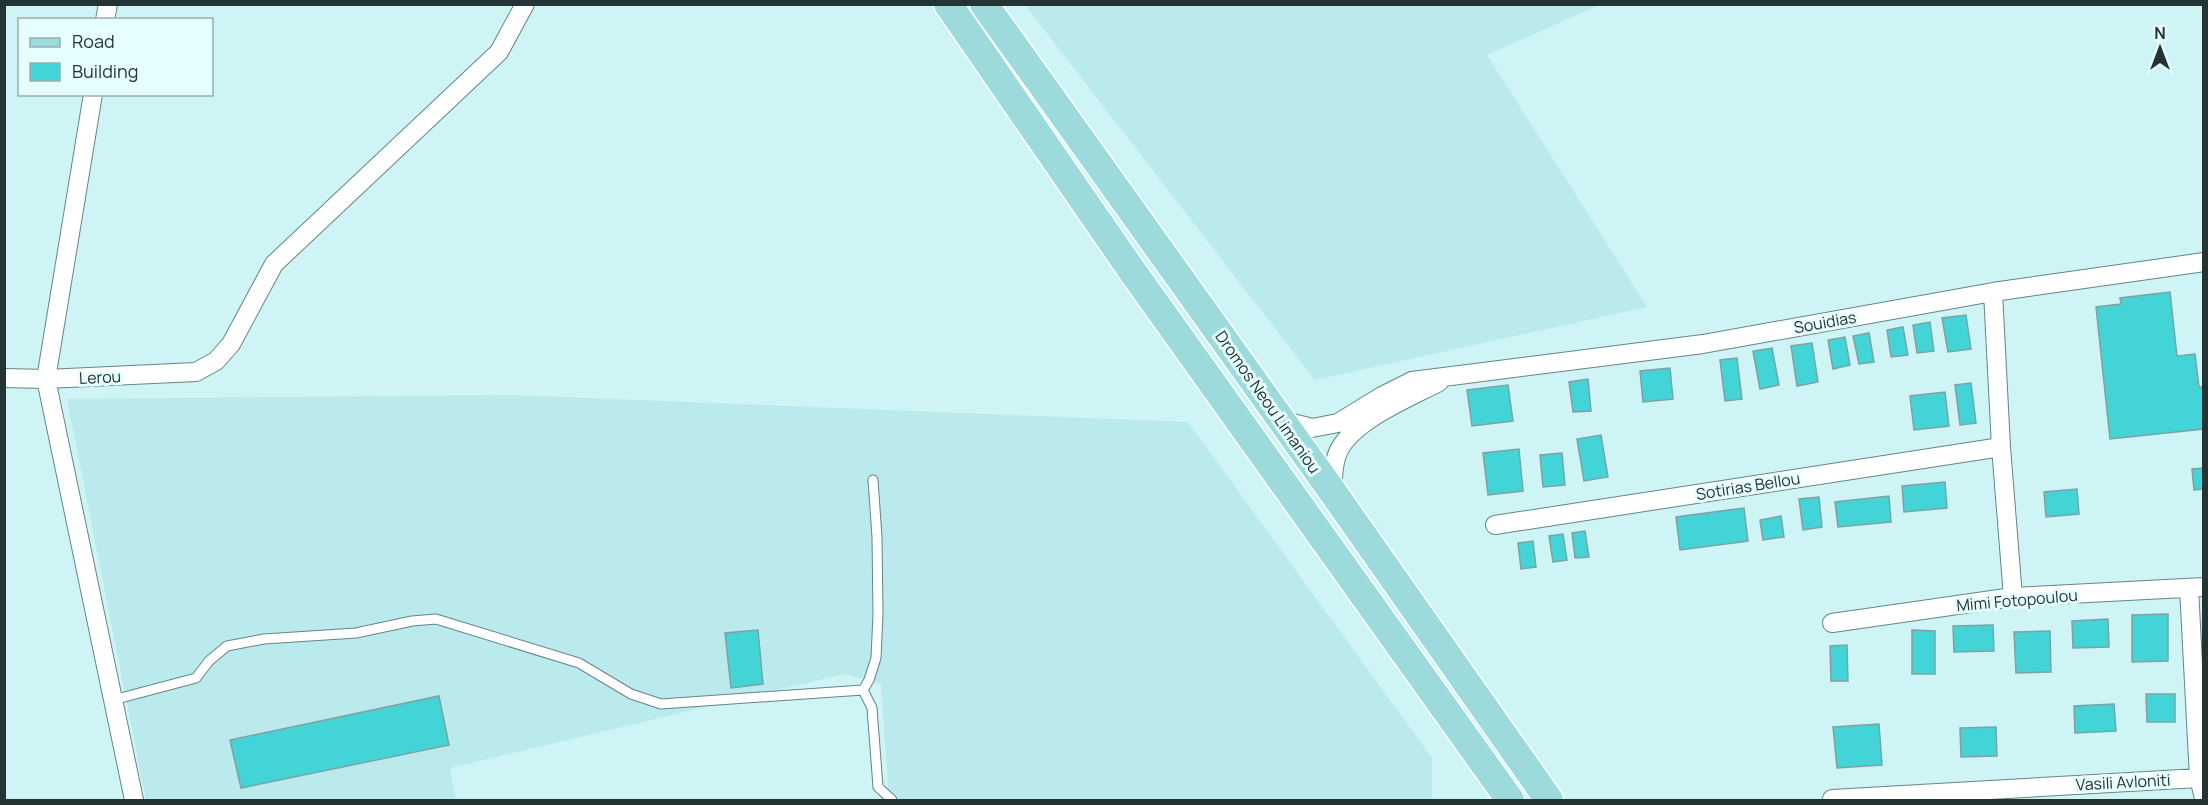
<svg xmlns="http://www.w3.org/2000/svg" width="2208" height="805" font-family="Manrope,sans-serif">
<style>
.built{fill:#baeaeb}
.building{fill:#43d4d7;stroke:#7ea2a3;stroke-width:1.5}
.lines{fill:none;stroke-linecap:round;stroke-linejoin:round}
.lane-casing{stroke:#638687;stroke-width:11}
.street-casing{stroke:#638687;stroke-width:20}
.primary-casing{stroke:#fff;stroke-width:31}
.lane{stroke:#fff;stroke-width:9}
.street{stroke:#fff;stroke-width:18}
.primary{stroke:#9cdadc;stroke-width:28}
.labels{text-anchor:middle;stroke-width:6;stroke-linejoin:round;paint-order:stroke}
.street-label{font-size:16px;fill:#243334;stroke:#e7feff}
</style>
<rect width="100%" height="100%" fill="#cef4f5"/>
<path class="built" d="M1025,5H1599L1487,55L1647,307L1315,380Z
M511,395L1188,422L1432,758V800H889L881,684L844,674L450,768L456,800H146L67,399Z"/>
<path class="building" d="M2170,292L2177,356L2195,354L2199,387H2204V429L2110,439L2096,307L2121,304L2120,298Z
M1966,315L1971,349L1948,352L1942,318Z
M1930,322L1934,351L1917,353L1913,325Z
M1903,327L1908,355L1891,357L1887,330Z
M1869,333L1874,362L1859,364L1853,336Z
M1845,337L1850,365L1833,369L1828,340Z
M1812,343L1818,382L1797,386L1791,346Z
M1772,348L1779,385L1760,389L1753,351Z
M1737,358L1742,399L1725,401L1720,360Z
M1670,368L1673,399L1643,402L1640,371Z
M1588,379L1591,411L1573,412L1569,382Z
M1971,383L1976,423L1960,425L1955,385Z
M1508,385L1513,421L1472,426L1467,390Z
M1945,392L1949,426L1914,430L1910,396Z
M1601,435L1608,477L1584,481L1577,439Z
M1519,449L1523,491L1488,495L1483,453Z
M1562,453L1565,485L1543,487L1540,455Z
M2204,468V489L2194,490L2192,469Z
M1945,482L1947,508L1904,512L1902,486Z
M2077,489L2079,514L2046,517L2044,492Z
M1889,496L1891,522L1838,527L1835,502Z
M1819,497L1822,527L1803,530L1799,499Z
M1744,508L1748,541L1680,550L1676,517Z
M1781,516L1784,537L1763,540L1760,520Z
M1585,531L1589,557L1575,558L1572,533Z
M1563,534L1567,560L1553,562L1549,536Z
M1533,541L1536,567L1521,569L1518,543Z
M2168,614V661L2132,662V615Z
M2108,619L2109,647L2073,648L2072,621Z
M1993,625L1994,651L1954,652L1953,626Z
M758,630L763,684L731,688L725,633Z
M1912,630L1935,631V674H1912Z
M2050,631L2051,672L2016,673L2014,632Z
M1847,645L1848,681H1831L1830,646Z
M2146,694H2175V722H2147Z
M439,696L449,745L241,788L230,740Z
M2114,704L2116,731L2075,733L2074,706Z
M1879,724L1882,765L1837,768L1833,727Z
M1996,727L1997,756L1961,757L1960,728Z"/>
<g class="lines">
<g class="lane-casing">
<path id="lane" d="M863,690L869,680L876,658L878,614L877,537L873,480
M863,690L872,708L878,787L892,800
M113,700L196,678L209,661L227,646L264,639L356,633L412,621L436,619L579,663L631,694L661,704L863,690"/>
</g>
<g class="street-casing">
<path id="street" d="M105,20L108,4
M93,94L46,379L134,800
M1993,292L2001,447L2013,597
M4,378L46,379L196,372L216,361L231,344L274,264L499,52L525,4
M1281,420L1312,428L1338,423L1382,396L1412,381L1703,344L1993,292L2204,262
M1332,491C1333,480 1333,468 1336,458C1345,423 1409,398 1439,382
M1495,525L2001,447
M2189,588L2199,778L2204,798
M1832,623L2013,597L2204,587
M1832,799L2199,778"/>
</g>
<g class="primary-casing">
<path id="primary" d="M948,4L1130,268L1510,800
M984,4L1332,491L1549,800"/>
</g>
<use href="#lane" class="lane"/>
<use href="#street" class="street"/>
<use href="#primary" class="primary"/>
</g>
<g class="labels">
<g class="street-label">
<text transform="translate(1825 322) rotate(-10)" y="6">Souidias</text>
<text transform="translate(100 377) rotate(-3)" y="6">Lerou</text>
<text transform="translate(1268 402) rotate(55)" y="6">Dromos Neou Limaniou</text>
<text transform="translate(1748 486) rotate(-9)" y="6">Sotirias Bellou</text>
<text transform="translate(2017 600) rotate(-5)" y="6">Mimi Fotopoulou</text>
<text transform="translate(2123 782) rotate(-3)" y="6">Vasili Avloniti</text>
</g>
</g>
<rect width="2208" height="805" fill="none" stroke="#243334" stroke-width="12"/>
<rect x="18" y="18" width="195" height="78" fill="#e7feff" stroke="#99adae" stroke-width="1.5"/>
<rect x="30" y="38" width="30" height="9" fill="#9cdadc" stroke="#99adae" stroke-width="1.5"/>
<text x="72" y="48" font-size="18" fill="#243334">Road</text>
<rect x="30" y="63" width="30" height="18" fill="#43d4d7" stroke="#99adae" stroke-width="1.5"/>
<text x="72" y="78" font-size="18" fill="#243334">Building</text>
<g transform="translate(2160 48)" stroke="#e7feff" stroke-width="4.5" paint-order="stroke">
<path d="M0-4.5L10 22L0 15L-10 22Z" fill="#243334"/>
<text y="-9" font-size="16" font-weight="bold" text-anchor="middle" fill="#243334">N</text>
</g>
</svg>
